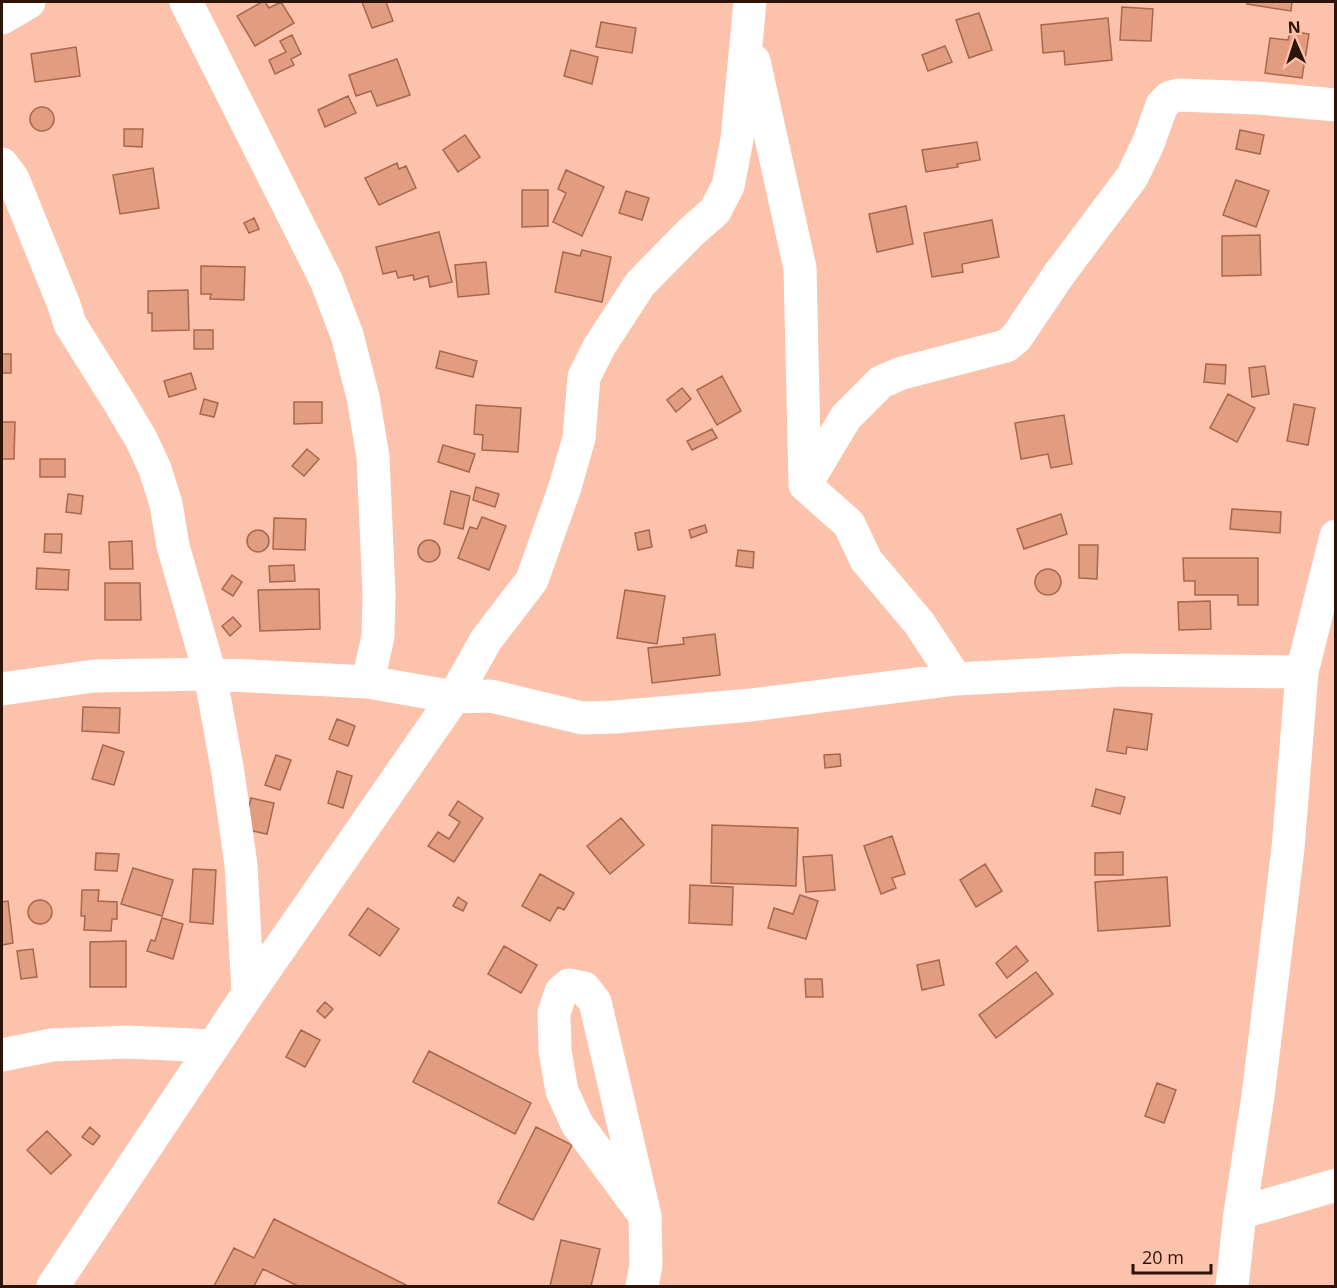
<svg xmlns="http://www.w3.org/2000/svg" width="1337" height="1288" font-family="'Open Sans',sans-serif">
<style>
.building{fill:#e29c7f;stroke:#a8674c;stroke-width:1.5}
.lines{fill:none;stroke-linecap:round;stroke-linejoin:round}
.minor{stroke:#fff;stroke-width:33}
</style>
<rect width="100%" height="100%" fill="#fcc2ab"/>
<path class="building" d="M262,2H265L269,8L281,2L294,23L255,46L237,16Z
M362,2H386L393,21L372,28Z
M1247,2H1292L1291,11L1247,4Z
M1122,7L1153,9L1151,41L1120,40Z
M979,13L992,50L969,58L956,20Z
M1108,18L1112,60L1065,65L1064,51L1043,53L1041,25Z
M601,22L636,28L632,53L596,47Z
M1290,31L1309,34L1302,78L1265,73L1270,38L1288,40Z
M292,35L301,54L291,59L294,65L275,74L269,60L286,52L280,41Z
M945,46L952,62L928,71L922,55Z
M76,47L80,76L35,82L31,54Z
M571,50L598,57L592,84L564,76Z
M397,59L410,95L377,106L371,91L356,96L349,75Z
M348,96L356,113L325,127L318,110Z
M30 119a12 12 0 1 1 24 0a12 12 0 1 1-24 0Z
M124,129H143L142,147L124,146Z
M1240,130L1264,135L1260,154L1236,149Z
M465,135L480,157L458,172L443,150Z
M977,142L980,160L957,164L958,167L926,172L922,150Z
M397,163L399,169L406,166L416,188L379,205L365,178Z
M153,168L159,208L120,214L113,175Z
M566,170L604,187L582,236L553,222L566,193L558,189Z
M1236,180L1269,191L1256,227L1223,215Z
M522,190H548V226L522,227Z
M626,191L649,198L642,220L619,213Z
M906,206L913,244L877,252L869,214Z
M254,218L259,229L249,233L244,223Z
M992,220L999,257L962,264L963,272L932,277L924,233Z
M439,232L452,282L430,287L428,276L414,280L413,275L398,278L396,271L383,274L376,247Z
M1260,235L1261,275L1222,276V236Z
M582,250L611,257L602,302L555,292L563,252L580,256Z
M486,262L489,294L458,297L455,265Z
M201,266L245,267L244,300L210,299L211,294H201Z
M188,290L189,330L152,331V313H148V291Z
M194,330H213V349H194Z
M440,351L477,361L473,377L436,368Z
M2,354H11V373H2Z
M1206,364L1226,365L1225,384L1204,382Z
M1265,366L1269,394L1252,397L1249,368Z
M191,373L196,389L169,397L164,381Z
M722,376L741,411L717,425L697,390Z
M682,388L691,399L676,412L667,400Z
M1228,394L1255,408L1237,442L1210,428Z
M204,399L218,403L214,417L200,414Z
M294,402H322V423L294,424Z
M1294,404L1315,408L1308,445L1287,441Z
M476,405L521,408L518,452L482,450L483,435L474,434Z
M1064,415L1072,464L1051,468L1048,454L1021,459L1015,423Z
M2,422H15L14,459H2Z
M712,429L717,438L692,450L687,441Z
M443,445L475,454L469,472L438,462Z
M307,449L319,459L304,476L292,466Z
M40,459H65V477H40Z
M476,487L499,494L495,507L473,500Z
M451,491L470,496L463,529L444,524Z
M68,494L83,496L81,514L66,512Z
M1232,509L1281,512L1280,533L1230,529Z
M1061,514L1067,534L1024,549L1017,529Z
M482,517L506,526L489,570L458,558L470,527L477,529Z
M274,518L306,519L305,550L273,549Z
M705,525L707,532L691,538L689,530Z
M649,530L652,547L638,550L635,533Z
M247 541a11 11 0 1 1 22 0a11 11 0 1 1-22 0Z
M45,534H62L61,553L44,552Z
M418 551a11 11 0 1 1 22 0a11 11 0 1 1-22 0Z
M132,541L133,569H110L109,542Z
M1079,545H1098L1097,579L1079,578Z
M738,550L754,552L753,568L736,566Z
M1183,558H1258V605H1238V595H1195V581H1184Z
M294,565L295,581L270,582L269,566Z
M37,568L69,570L68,590L36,589Z
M1035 582a13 13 0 1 1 26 0a13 13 0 1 1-26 0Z
M232,575L242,582L233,596L222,589Z
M105,583H140L141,620H105Z
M319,589L320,629L260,631L258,590Z
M625,590L665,596L657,644L617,638Z
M1210,601L1211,629L1179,630L1178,602Z
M233,617L241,626L230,636L222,626Z
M715,634L720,675L652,683L648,648L684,644L683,638Z
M83,707L120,708L119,733L82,731Z
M1114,709L1152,714L1147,750L1127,747L1126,754L1107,751Z
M337,719L355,726L348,746L329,739Z
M103,745L124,752L114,785L92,779Z
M840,754L841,766L825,768L824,755Z
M276,755L291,760L280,790L265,785Z
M337,771L352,776L343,808L328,803Z
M1096,789L1125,797L1120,814L1092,806Z
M251,798L274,803L267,834L244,829Z
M458,801L483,818L454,862L428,846L438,832L449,839L460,822L449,815Z
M621,818L644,845L610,874L587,846Z
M712,825L798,828L796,886L711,883Z
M892,836L905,874L892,878L896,888L881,894L864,846Z
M1123,852V875H1095V853Z
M96,853L119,854L117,871L95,870Z
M832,855L835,890L806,892L803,857Z
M985,864L1002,891L976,907L960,880Z
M133,868L173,880L162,916L121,904Z
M193,869L216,870L213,924L190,922Z
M540,874L574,893L564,910L558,907L550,921L522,906Z
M1167,877L1170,926L1098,931L1095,882Z
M690,885L733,887L732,925L689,923Z
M82,890H99L98,901L117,902V919H112L111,931L84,930L85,916H81Z
M800,895L818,901L806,939L768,928L774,908L793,914Z
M458,897L467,903L463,911L453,906Z
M28 912a12 12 0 1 1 24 0a12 12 0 1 1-24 0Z
M8,901L13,943L2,945V902Z
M368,908L399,929L380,956L349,935Z
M162,918L183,924L173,959L147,951L151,940L155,941Z
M126,941V987H90V942Z
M504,946L537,965L521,993L488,974Z
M1016,946L1028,961L1007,978L996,963Z
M33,949L37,977L21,979L17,951Z
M939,960L944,985L922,990L917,965Z
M1036,972L1053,994L996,1038L979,1015Z
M805,979H822L823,997H806Z
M325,1002L333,1009L325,1018L317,1011Z
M301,1030L320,1040L305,1067L286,1057Z
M429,1051L531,1103L515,1134L413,1082Z
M1157,1083L1176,1090L1164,1123L1145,1116Z
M90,1127L100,1136L93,1145L82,1137Z
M536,1127L572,1145L533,1220L498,1203Z
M47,1131L71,1155L51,1174L27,1150Z
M274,1219L408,1286H298L263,1269L254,1286H214L234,1248L254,1258Z
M561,1240L600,1249L591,1286H550Z"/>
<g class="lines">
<path class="minor" d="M186,2L326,280L347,335L363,397L373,457L379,594L378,636L368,682
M2,18L29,2
M754,61L800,268L805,485L849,524L866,560L919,623L956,679
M2,164L13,179L64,305L70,324L122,407L141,439L155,469L166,504L173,546L210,674L228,773L241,865L248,994
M805,485L846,417L881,382L902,373L1006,346L1016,338L1060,273L1132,177L1148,144L1162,105L1170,97L1179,95L1258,98L1336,105
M2,689L94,676L210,674L368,682L454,697L491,696L582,718L615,717L751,705L956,679L1125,670L1302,672
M2,1055L52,1045L127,1042L213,1046
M1240,1213L1336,1185
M53,1286L248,994L454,697L486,640L532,580L565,487L579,438L584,377L599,347L640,284L691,232L715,211L728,186L737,139L750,2
M642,1286L646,1265L645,1216L595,1002L584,988L569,985L561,992L554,1013L555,1051L562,1091L577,1124L645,1216
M1232,1286L1240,1213L1258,1096L1288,848L1302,672L1336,536"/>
</g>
<rect width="1337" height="1288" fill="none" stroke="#2d1308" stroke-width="6"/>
<g transform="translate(1295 42) rotate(357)" stroke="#fcc2ab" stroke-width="4.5" paint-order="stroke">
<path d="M0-4.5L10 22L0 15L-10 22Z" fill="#2d1308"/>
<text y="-9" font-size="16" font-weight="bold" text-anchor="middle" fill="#2d1308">N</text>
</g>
<path d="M1133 1264v9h78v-9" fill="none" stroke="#2d1308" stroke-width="3"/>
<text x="1142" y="1264" font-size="18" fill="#2d1308" stroke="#fcc2ab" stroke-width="4.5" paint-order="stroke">20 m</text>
</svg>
